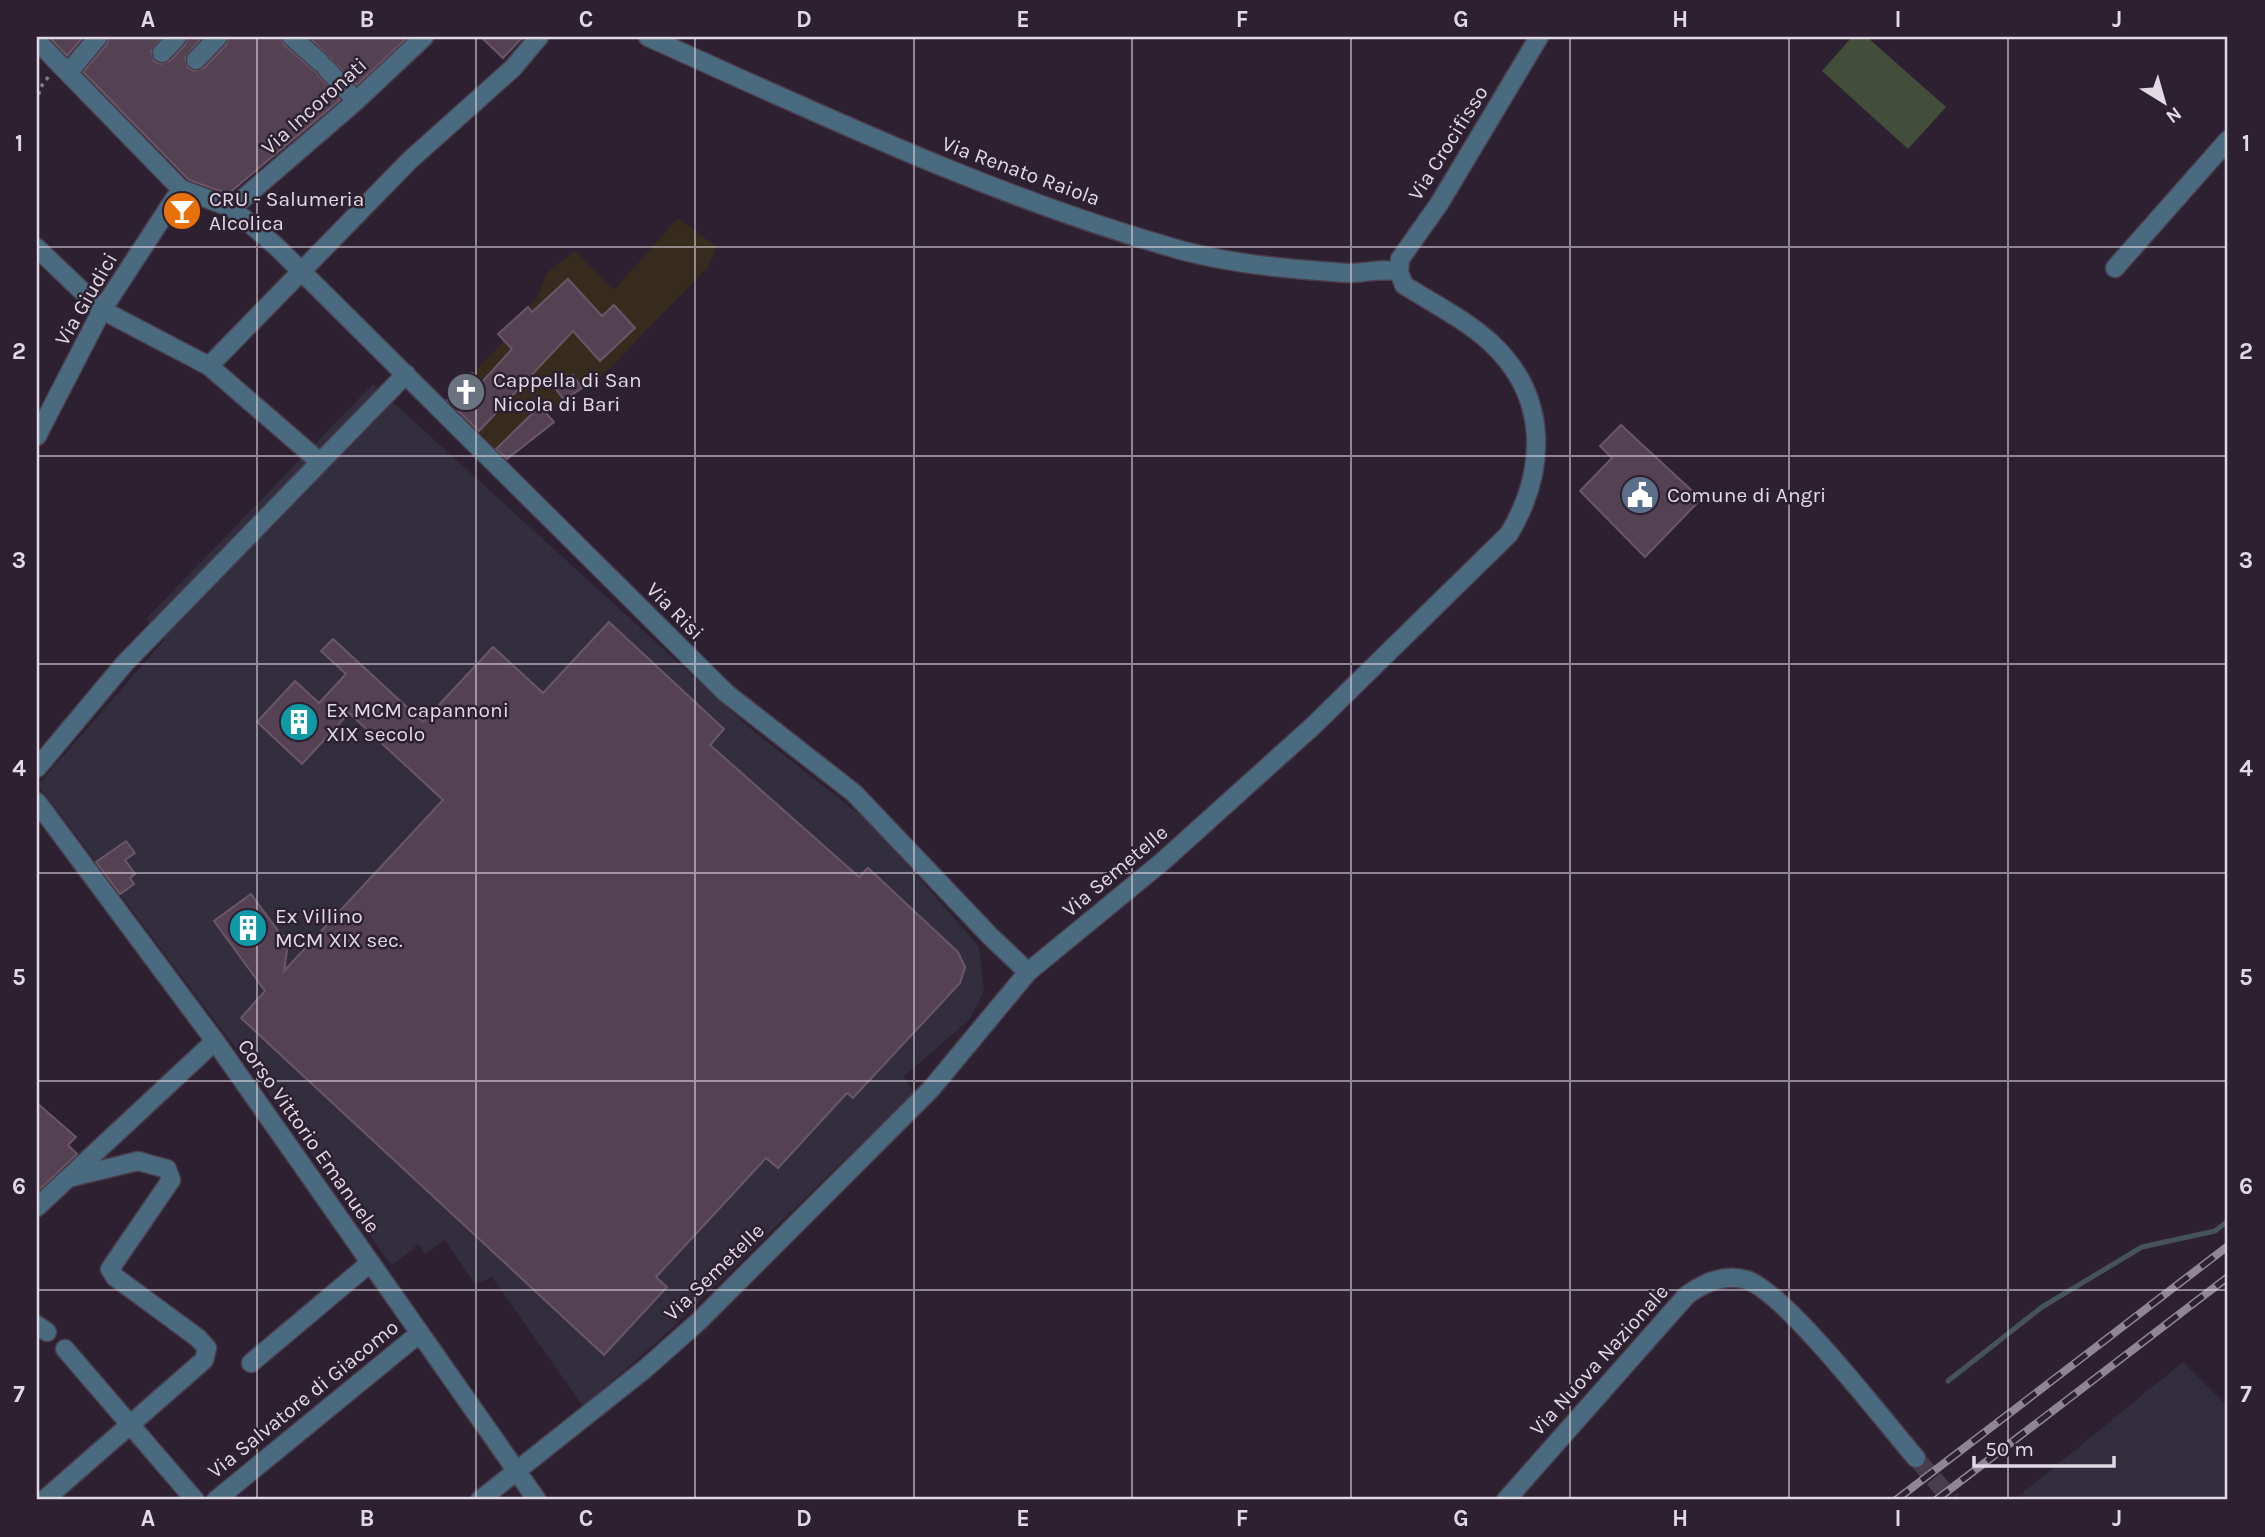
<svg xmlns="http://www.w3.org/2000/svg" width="2265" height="1537" font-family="Karla,sans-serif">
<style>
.industrial{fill:#332e3e}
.education{fill:#372b1d}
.green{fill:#434e3a}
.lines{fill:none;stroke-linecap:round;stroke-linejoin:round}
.stream{stroke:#46535a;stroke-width:5}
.building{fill:#544252;stroke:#695667;stroke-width:2}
.minor-tunnel{stroke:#483d4c;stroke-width:18;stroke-dasharray:18 9;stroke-linecap:butt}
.minor-casing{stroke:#4a3e4e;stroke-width:21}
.path{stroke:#847a87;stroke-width:3.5;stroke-dasharray:3.5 5;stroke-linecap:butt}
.minor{stroke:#4a6b7f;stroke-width:18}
.rail-casing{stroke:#8f8593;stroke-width:8}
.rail{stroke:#2d2131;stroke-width:5;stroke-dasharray:16;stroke-linecap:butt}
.grid{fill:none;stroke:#e1d9e4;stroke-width:2;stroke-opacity:0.55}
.labels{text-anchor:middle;stroke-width:5;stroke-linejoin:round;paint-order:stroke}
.street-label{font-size:21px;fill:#e1d9e4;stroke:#2d2131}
.poi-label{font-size:21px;fill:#e1d9e4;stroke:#2d2131;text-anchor:start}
.neatline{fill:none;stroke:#e1d9e4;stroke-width:2.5}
.grid-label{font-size:23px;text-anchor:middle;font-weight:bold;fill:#e1d9e4}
</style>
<rect width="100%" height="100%" fill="#2d2131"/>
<path class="industrial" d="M373,384L752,730L873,825L979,947L984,991L969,1020L903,1077L914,1092L658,1341L583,1406L492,1277L475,1284L445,1240L425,1254L418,1244L392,1266L238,1051L38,785L165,639L146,619Z
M2183,1362L2228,1407L2227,1500H2014Z"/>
<path class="education" d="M678,218L717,247L708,267L605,373L546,412L554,422L505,461L447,400L504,341L498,334L536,300L547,273L575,251L614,290Z"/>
<path class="green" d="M1852,37H1867L1946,107L1908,149L1822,71Z"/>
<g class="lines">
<path class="stream" d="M1948,1381L2042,1307L2142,1247L2215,1231L2228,1221"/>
</g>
<path class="building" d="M49,37H83L67,56Z
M109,37H162L151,51L154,61L160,64L170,61L185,45L188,37H202L185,58L188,68L194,71L204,68L226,45L229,37H281L284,45L316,72L340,100L228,194L189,180L83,72L107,44Z
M309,37H408L357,85Z
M481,37H523L503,58Z
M568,279L602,316L614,305L635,328L600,361L573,331L479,431L447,400L472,373L482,382L512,349L498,334L528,307L532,312Z
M573,375L582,388L564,400L555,388Z
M540,406L554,422L507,459L496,449Z
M1621,425L1701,499L1645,557L1580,491L1612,458L1600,446Z
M609,622L724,729L710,745L859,877L868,868L958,952L965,967L960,983L853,1098L847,1093L778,1168L766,1158L656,1277L667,1287L604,1355L241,1018L265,991L214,921L251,894L282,936L289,937L284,971L443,800L349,713L302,764L257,722L295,681L319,703L346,674L321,651L333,639L423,722L493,647L543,693Z
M126,841L135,853L125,860L135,874L130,878L134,884L120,894L96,862Z
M37,1103L76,1137L68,1145L77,1154L37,1192Z"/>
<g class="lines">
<path class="minor-tunnel" d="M1916,1458L1952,1500"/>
<g class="minor-casing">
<path id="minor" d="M292,37L320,62
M648,37C824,116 998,199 1184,251C1238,265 1291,269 1346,273C1364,274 1381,267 1399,272
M37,41L181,189L232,208L278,248L726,693L854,793L991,937L1028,972
M162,53L177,37
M196,60L218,37
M326,68L356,101
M68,73L98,37
M232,208L356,101L424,37
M37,248L102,310L209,366L410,160L513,68L539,37
M2115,268L2228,140
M209,366L320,462
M37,436L102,310L181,189
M37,768L125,663L406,374
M37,802L215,1041L537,1500
M37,1207L215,1041
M37,1325L47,1332
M65,1349L195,1500
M251,1363L370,1263
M44,1500L204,1360L207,1348L198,1338L115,1277L110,1269L171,1180L167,1169L138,1161L68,1178
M216,1500L420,1333
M480,1500L645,1369L698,1322L931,1089L1028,972L1162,862L1313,726L1509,534C1547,470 1549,396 1490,342C1466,320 1432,303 1404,285L1399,272L1400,259L1439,204L1539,37
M1506,1500L1687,1295C1705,1282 1725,1273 1747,1280C1786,1293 1884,1421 1916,1458"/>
</g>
<path class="path" d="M37,103L40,88L49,76"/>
<use href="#minor" class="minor"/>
<g class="rail-casing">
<path id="rail" d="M1896,1500L2228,1246
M1936,1500L2228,1277"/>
</g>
<use href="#rail" class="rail"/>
</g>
<path class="grid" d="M257,37V1500M476,37V1500M695,37V1500M914,37V1500M1132,37V1500M1351,37V1500M1570,37V1500M1789,37V1500M2008,37V1500M37,247H2228M37,456H2228M37,664H2228M37,873H2228M37,1081H2228M37,1290H2228"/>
<defs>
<g id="bar-disc" transform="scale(2.0125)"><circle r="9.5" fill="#e8710a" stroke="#2d2131"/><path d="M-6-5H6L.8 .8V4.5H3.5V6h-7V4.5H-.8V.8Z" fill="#fff"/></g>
<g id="church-disc" transform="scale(2.0125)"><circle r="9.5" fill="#6b7280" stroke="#2d2131"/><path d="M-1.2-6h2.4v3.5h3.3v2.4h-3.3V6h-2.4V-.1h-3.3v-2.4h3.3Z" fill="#fff"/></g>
<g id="civic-disc" transform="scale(2.0125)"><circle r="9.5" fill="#5c6f8a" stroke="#2d2131"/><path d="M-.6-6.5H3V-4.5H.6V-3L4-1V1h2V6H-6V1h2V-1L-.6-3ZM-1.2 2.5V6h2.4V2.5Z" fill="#fff"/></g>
<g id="building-disc" transform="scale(2.0125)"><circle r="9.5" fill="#0f9aa8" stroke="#2d2131"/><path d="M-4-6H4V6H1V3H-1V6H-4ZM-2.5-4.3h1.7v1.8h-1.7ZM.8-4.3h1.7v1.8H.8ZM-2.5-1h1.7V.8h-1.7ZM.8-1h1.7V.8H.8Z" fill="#fff"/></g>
</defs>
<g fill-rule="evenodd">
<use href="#bar-disc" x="182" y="211"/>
<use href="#church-disc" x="466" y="392"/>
<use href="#civic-disc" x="1640" y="495"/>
<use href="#building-disc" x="299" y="722"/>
<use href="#building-disc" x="248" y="928"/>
</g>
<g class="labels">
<g class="street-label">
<text transform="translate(314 106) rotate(-42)" y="7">Via Incoronati</text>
<text transform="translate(1448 143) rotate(-58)" y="7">Via Crocifisso</text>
<text transform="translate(1021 171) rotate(20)" y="7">Via Renato Raiola</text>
<text transform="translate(86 299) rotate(-60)" y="7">Via Giudici</text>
<text transform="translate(675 611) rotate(45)" y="7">Via Risi</text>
<text transform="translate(1115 871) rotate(-40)" y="7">Via Semetelle</text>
<text transform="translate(309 1136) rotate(55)" y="7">Corso Vittorio Emanuele</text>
<text transform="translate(714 1272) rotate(-44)" y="7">Via Semetelle</text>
<text transform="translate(1599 1360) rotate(-48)" y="7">Via Nuova Nazionale</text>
<text transform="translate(303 1399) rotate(-39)" y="7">Via Salvatore di Giacomo</text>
</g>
<g class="poi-label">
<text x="209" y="206">CRU - Salumeria<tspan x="209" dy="24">Alcolica</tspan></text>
<text x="493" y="387">Cappella di San<tspan x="493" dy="24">Nicola di Bari</tspan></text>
<text x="1667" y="502">Comune di Angri</text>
<text x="326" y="717">Ex MCM capannoni<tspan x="326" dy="24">XIX secolo</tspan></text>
<text x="275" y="923">Ex Villino<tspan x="275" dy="24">MCM XIX sec.</tspan></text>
</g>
</g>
<rect width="2265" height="1537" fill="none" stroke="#2d2131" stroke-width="77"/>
<g transform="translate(2164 102) rotate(143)" stroke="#2d2131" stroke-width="5" paint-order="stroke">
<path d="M0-5L12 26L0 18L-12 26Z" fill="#e1d9e4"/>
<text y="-10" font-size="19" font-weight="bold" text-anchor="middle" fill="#e1d9e4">N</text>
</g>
<path d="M1974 1456v10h140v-10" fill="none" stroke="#e1d9e4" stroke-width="3.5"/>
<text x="1985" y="1456" font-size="21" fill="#e1d9e4" stroke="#2d2131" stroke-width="5" paint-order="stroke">50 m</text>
<rect x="38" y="38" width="2188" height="1460" class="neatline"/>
<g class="grid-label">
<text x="148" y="27">A</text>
<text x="367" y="27">B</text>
<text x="586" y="27">C</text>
<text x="804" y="27">D</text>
<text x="1023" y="27">E</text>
<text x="1242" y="27">F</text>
<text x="1461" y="27">G</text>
<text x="1680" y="27">H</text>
<text x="1898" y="27">I</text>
<text x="2117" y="27">J</text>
<text x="19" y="151">1</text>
<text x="2246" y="151">1</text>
<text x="19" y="359">2</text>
<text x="2246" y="359">2</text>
<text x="19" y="568">3</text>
<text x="2246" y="568">3</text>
<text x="19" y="776">4</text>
<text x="2246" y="776">4</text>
<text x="19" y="985">5</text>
<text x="2246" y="985">5</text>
<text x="19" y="1194">6</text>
<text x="2246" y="1194">6</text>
<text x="19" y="1402">7</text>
<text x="2246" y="1402">7</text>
<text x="148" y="1526">A</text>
<text x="367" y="1526">B</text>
<text x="586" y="1526">C</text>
<text x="804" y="1526">D</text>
<text x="1023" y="1526">E</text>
<text x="1242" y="1526">F</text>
<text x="1461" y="1526">G</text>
<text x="1680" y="1526">H</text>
<text x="1898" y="1526">I</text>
<text x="2117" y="1526">J</text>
</g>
</svg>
